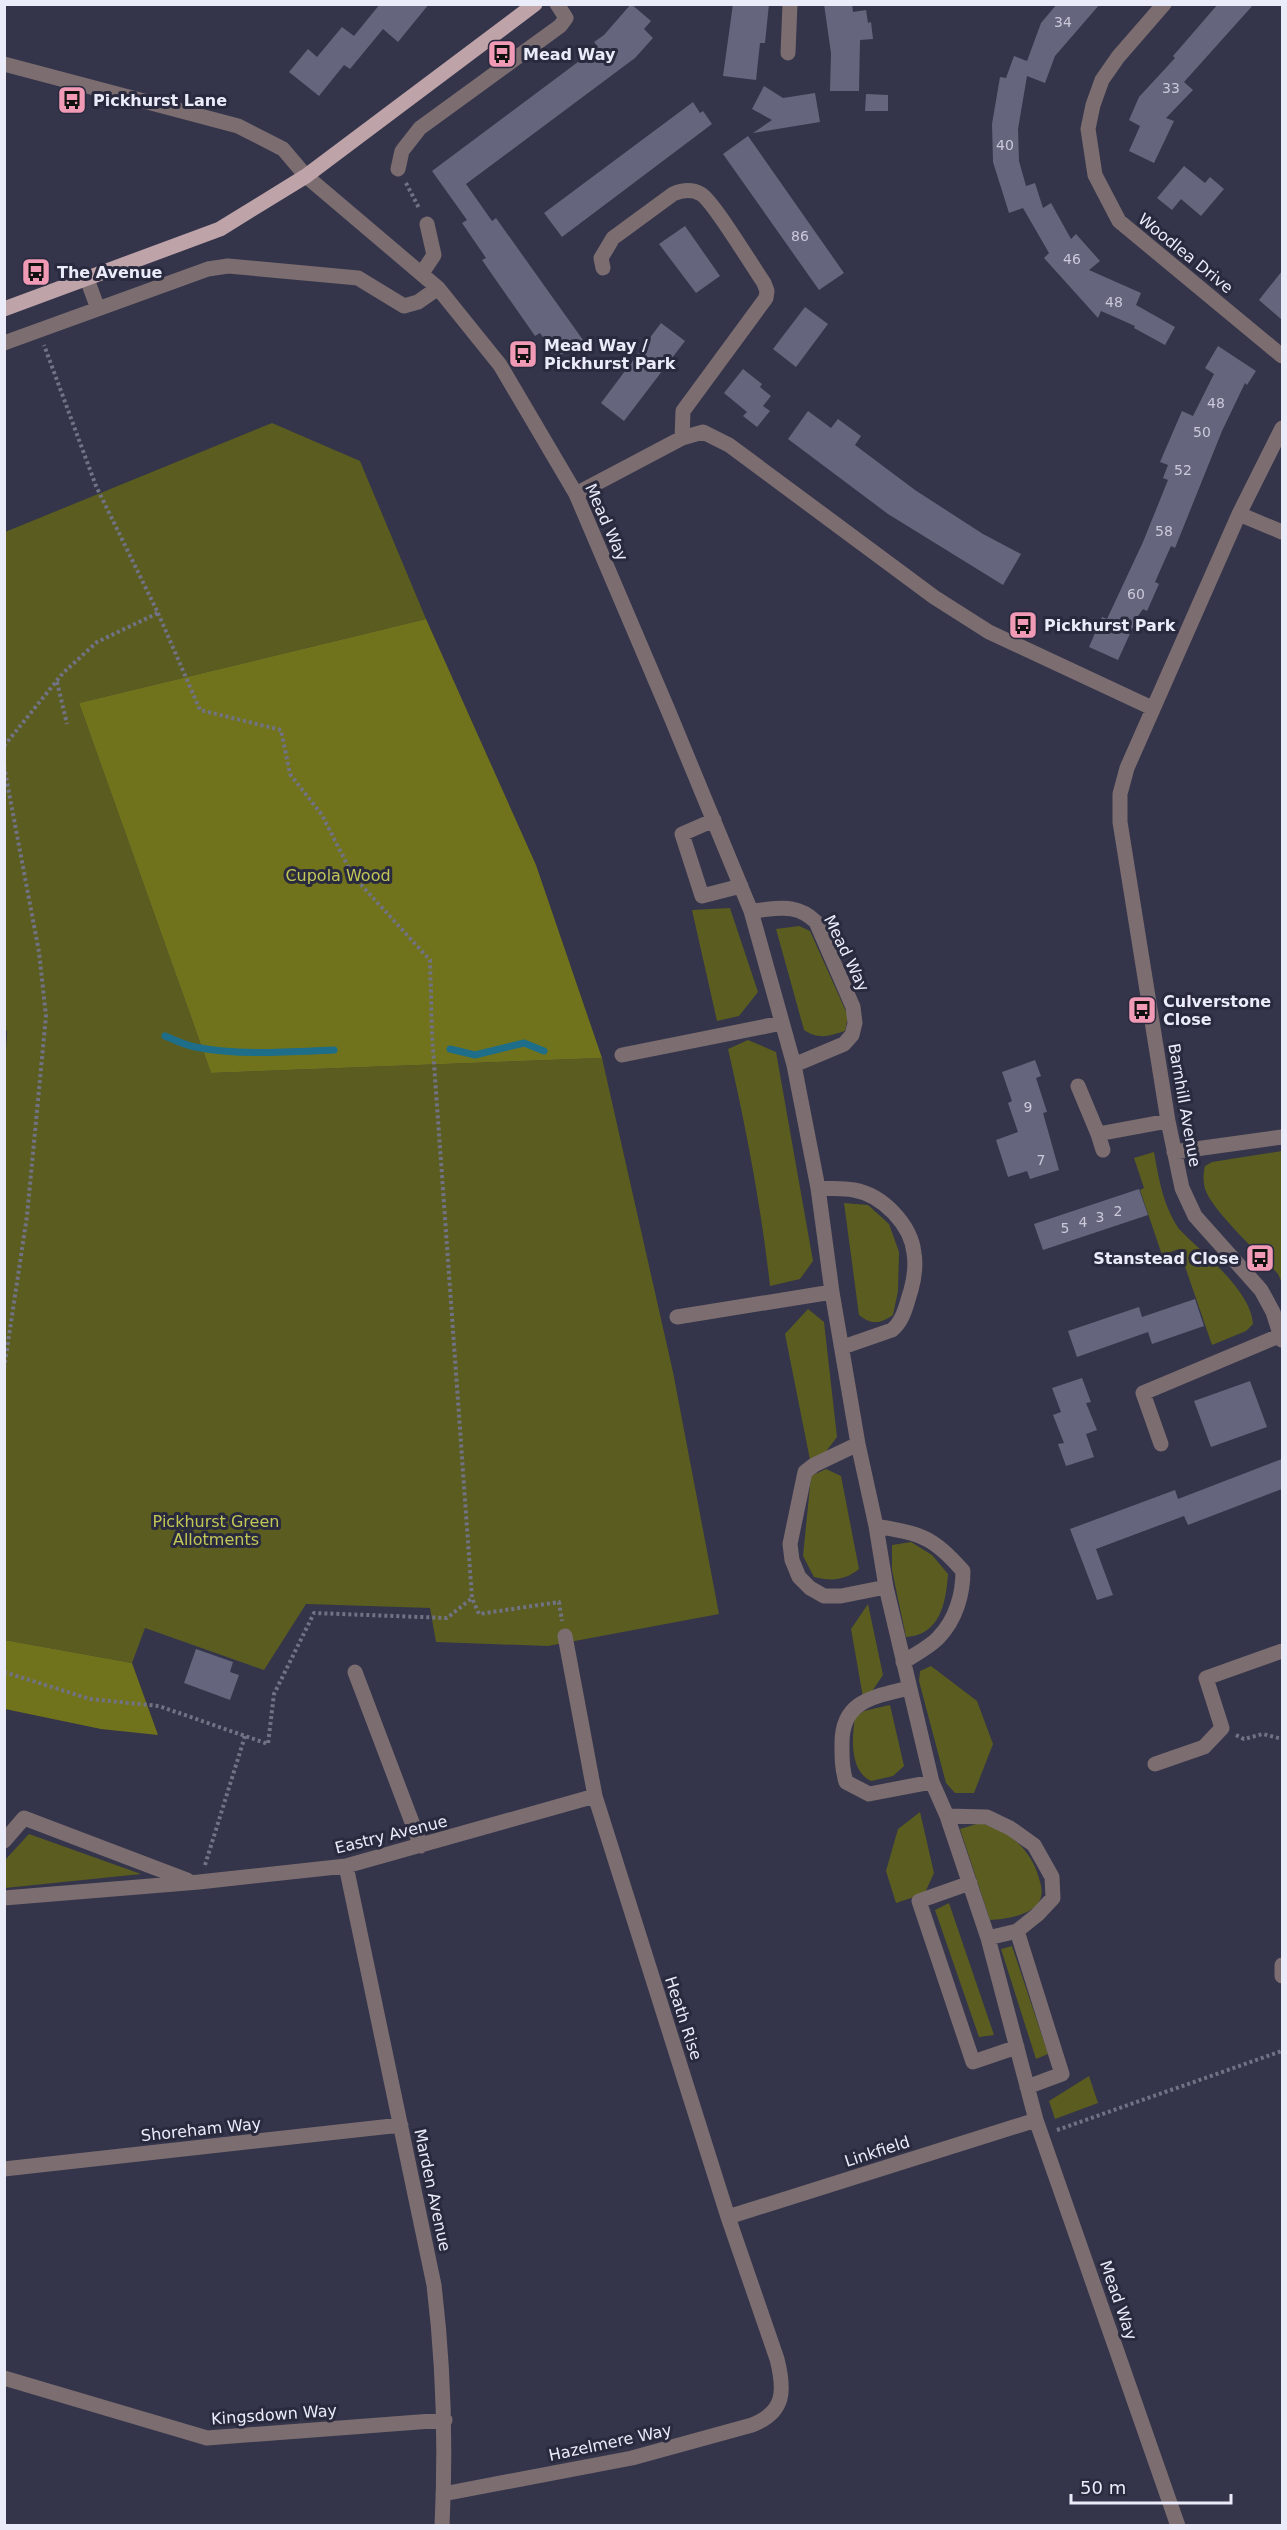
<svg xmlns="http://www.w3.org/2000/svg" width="1287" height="2530" font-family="'DejaVu Sans',sans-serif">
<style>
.green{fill:#5a5d1f}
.forest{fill:#70731b}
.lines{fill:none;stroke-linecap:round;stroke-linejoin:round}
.stream{stroke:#1e6e8a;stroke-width:7}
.building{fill:#65657d}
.path{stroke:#727285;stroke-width:4;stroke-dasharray:3 3;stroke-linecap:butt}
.minor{stroke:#7b6d70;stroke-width:15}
.major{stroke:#bea3a9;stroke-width:15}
.labels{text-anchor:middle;stroke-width:6;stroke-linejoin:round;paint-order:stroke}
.number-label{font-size:14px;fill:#cacadb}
.poi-label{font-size:16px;font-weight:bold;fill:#ebecfa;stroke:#2a2a3f;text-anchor:start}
.street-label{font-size:16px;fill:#ebecfa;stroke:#2a2a3f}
.park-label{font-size:16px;fill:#c2c856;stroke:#2a2a3f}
</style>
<rect width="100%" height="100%" fill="#34344a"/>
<path class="green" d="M272,423L360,461L426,619L79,703L211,1073L602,1058L673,1372L719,1614L548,1646L436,1642L430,1608L306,1604L264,1670L145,1628L132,1663L5,1640L4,1080L7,1032L5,1027V532Z
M730,908L758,992L739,1016L717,1021L692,910Z
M799,926L810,931L848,1016L845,1031C829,1036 819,1040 804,1030L776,929Z
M748,1040L776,1052L813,1261L800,1279L770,1286C761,1206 746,1127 728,1049Z
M1282,1151V1283L1278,1274C1260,1254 1213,1212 1205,1189C1203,1180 1203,1174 1205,1166L1212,1162Z
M1154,1152C1159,1180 1163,1205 1179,1229C1202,1253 1251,1290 1253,1324L1246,1331L1212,1345L1179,1249L1162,1255L1140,1190L1144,1188L1134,1158Z
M844,1203L868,1205L889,1224L899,1252L898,1291L893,1315C880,1324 872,1325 859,1315Z
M808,1309L824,1322L837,1437L812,1470L785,1334Z
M826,1469L841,1476L859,1569C844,1581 831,1581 814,1577L803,1556L811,1476Z
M911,1542L932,1555L948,1574C946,1603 940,1635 906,1637L892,1570V1545Z
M868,1604L883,1675L864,1703L851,1629Z
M931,1666L977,1701L993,1744L974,1793H955L946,1783L919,1681L920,1671Z
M890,1705L904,1766L893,1776L871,1781C849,1770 852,1737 855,1717L864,1711Z
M920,1812L934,1873L918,1908L914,1897L896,1903L886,1871L898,1829Z
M980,1823C1006,1829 1028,1847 1037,1872C1040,1882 1044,1890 1040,1900C1032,1916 1005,1919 990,1920L960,1829Z
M29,1834L141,1874L5,1888V1860Z
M949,1903L994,2035L979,2037L935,1910Z
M1012,1946L1048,2054L1036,2059L1001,1949Z
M1089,2076L1098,2103L1055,2119L1049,2101Z"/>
<path class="forest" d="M426,619L536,865L602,1058L211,1073L79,703Z
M5,1640L132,1663L158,1735L101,1729L5,1709Z"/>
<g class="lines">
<path class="stream" d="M165,1036C174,1040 185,1045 195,1047C240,1056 288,1052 334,1050
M450,1049L475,1055L524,1043L544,1051"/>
</g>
<path class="building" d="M380,4H429L398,42L383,29L350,69L344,65L319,96L289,72L308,49L317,57L342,27L354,36Z
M631,4L651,21L644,29L653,38L635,58L466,184L492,221L496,218L583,340L557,358L540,333L535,336L482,260L486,258L462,223L467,220L432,171L598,47L594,42L604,35Z
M733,4H769L765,43H760L756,80L723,76Z
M824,4H852L853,12L866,10L868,23L871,22L873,39L860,40L859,91H830L831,53Z
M1057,4H1100L1055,56L1045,83L1027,76L1018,129L1019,161L1026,186L1035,183L1043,208L1051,203L1071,239L1076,234L1100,261L1089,270L1141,293L1136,305L1175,327L1165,345L1134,328L1135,326L1101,311L1098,318L1044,258L1049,253L1023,208L1009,213L993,162L992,124L1000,77L1006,78L1014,56L1027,61L1041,23Z
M1218,4H1254L1184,82L1193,90L1166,118L1174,121L1154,163L1129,151L1140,126L1129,120L1139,97L1175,58L1173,56Z
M764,86L783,98L815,93L820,122L753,133L772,120L752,109Z
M866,94L888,95V111H865Z
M693,102L700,113L703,111L712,124L562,237L544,213Z
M748,136L844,273L819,290L723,154Z
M1184,166L1205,183L1210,177L1224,189L1201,216L1181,199L1172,210L1157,198Z
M685,226L720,276L696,293L659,244Z
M1282,271V320L1259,300Z
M805,307L828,324L796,367L773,349Z
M661,323L685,341L624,421L601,403Z
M1218,346L1256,371L1247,385L1245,383L1222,431L1175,548L1171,546L1155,582L1159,584L1147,611L1143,609L1138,616L1118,660L1089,647L1102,617L1107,619L1143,542L1168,480L1163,478L1168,465L1160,462L1182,411L1193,416L1214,374L1205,368Z
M743,369L762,384L760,387L771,396L763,406L770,411L757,427L743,416L747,412L724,393Z
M808,411L831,428L838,419L861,436L855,445L915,490L983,534L1021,554L1003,585L888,514L788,439Z
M1035,1060L1041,1076L1036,1078L1047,1112L1043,1113L1059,1170L1030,1179L1027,1171L1008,1177L996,1140L1018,1132L1008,1103L1012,1101L1002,1072Z
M1139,1189L1148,1215L1043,1250L1034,1224Z
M1195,1299L1204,1326L1152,1344L1148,1332L1077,1357L1068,1331L1139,1307L1142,1317Z
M1082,1378L1091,1402L1086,1403L1097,1430L1086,1434L1094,1457L1066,1466L1058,1444L1064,1443L1053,1415L1061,1412L1052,1388Z
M1250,1381L1267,1427L1211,1447L1194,1401Z
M1282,1459V1489L1188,1525L1184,1516L1096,1549L1113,1595L1097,1600L1070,1529L1175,1490L1178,1499Z
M196,1649L233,1662L230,1672L239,1675L230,1700L184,1683Z"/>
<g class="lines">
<path class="path" d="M406,183L419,208
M158,613L200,710L281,730L290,774L322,815L353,876L430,960L432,1035L472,1598L479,1614L559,1602L562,1621
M57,682L67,724
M4,746L63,673L97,642L158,613L96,486L44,345
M4,766L39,952L46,1016L27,1216L4,1369
M4,1672L90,1699L159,1706L268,1744L274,1694L314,1613L447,1618L472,1598
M1236,1735L1244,1739L1263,1734L1282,1739
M205,1865L245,1736
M1057,2130L1282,2051"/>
<path class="minor" d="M1164,4L1118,57L1102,80L1093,105L1088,129L1095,175L1119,221L1282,356
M788,53L790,4
M4,64L238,126L283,149L306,176L438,288L500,365L576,494L668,710L751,911L794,1065L818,1188L832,1292L858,1444L876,1526L886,1587L932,1782L947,1816L988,1938L1036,2120L1178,2526
M398,169L402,151L420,128L560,26L566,18L557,4
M603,268L601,258L613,238L673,194C682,190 692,189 701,194C713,201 753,267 764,283L767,291L766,298L683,411L682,438
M422,273L434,255L427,224
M87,279L98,309
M4,343L208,269L228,266L358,278L404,306L418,302L438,288
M1282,428L1239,514L1127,768L1120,794V822L1168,1121L1182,1188L1195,1216L1261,1290L1273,1312L1282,1340
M576,494L682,438L703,432L729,445L934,597L989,632L1152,708
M1239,514L1282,532
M714,820L682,834L702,896L741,886
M751,911C777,909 796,902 816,922L853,1007L855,1023L852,1035L844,1044L794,1065
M622,1055L782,1023
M1078,1086L1098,1134L1168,1121
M1098,1134L1103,1150
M1174,1152L1282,1137
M818,1188C830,1189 842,1188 854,1190C883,1195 911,1225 914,1253C916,1265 914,1279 911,1290C906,1305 904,1320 892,1330L843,1347
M677,1317L832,1292
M858,1444L814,1465L805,1472L790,1544L792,1560L799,1577L810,1588L824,1596H841L886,1587
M1161,1444L1143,1393L1281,1335
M876,1526C920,1534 932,1535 963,1571C963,1594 956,1619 939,1637C930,1647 914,1655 903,1662
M355,1672L421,1846
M909,1688C874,1697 841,1700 842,1745C842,1758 842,1769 846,1782L869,1794L932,1782
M1155,1764L1204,1747L1222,1728L1206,1678L1282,1651
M947,1816L987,1817L1010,1828L1034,1845L1052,1877L1053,1898L1037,1915L1017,1931L1062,2074L1027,2087
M4,1841L24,1818L187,1880
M346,1866L434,2285C444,2368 446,2443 442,2526
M970,1883L919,1901L973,2062L1017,2047
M4,1898L199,1882L346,1866L595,1796
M988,1938L1017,1931
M1282,1965V1976
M4,2169L401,2125
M728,2217L1036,2120
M4,2378L207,2438L445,2420
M443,2494L632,2458L752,2425C785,2412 785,2391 777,2359L728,2217L595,1796L565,1636"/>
<path class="major" d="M4,309L220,229L306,176L535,4"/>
</g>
<defs>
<g id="bus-square" transform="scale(1.5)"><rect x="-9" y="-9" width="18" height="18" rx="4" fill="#f09ab6" stroke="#2a2a3f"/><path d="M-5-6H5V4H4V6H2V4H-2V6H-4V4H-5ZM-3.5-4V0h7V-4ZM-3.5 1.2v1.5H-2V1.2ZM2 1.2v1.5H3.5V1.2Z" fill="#111"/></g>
</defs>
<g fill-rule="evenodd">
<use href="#bus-square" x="502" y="54"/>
<use href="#bus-square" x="72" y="100"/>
<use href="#bus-square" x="36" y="272"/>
<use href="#bus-square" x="523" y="354"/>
<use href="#bus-square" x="1023" y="625"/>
<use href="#bus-square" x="1142" y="1010"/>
<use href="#bus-square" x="1260" y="1258"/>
</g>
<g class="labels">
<g class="number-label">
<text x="1063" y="27">34</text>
<text x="1171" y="93">33</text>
<text x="1005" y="150">40</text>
<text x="800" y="241">86</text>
<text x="1072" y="264">46</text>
<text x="1114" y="307">48</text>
<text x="1216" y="408">48</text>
<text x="1202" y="437">50</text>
<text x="1183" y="475">52</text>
<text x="1164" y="536">58</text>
<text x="1136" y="599">60</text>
<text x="1028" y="1112">9</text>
<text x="1041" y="1165">7</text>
<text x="1118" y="1216">2</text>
<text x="1100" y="1222">3</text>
<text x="1083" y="1227">4</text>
<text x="1065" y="1233">5</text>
</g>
<g class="poi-label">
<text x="523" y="60">Mead Way</text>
<text x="93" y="106">Pickhurst Lane</text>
<text x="57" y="278">The Avenue</text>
<text x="544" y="351">Mead Way /<tspan x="544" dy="18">Pickhurst Park</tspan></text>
<text x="1044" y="631">Pickhurst Park</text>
<text x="1163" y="1007">Culverstone<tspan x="1163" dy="18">Close</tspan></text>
<text x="1239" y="1264" text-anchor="end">Stanstead Close</text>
</g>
<g class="street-label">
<text transform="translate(1186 253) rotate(39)" y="6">Woodlea Drive</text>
<text transform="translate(607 522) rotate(66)" y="6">Mead Way</text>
<text transform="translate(847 953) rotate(64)" y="6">Mead Way</text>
<text transform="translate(1185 1105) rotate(80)" y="6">Barnhill Avenue</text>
<text transform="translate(391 1834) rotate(-14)" y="6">Eastry Avenue</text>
<text transform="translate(684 2018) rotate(72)" y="6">Heath Rise</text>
<text transform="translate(201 2129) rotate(-6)" y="6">Shoreham Way</text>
<text transform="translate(877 2151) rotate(-18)" y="6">Linkfield</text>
<text transform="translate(433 2190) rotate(78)" y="6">Marden Avenue</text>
<text transform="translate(1119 2300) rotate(71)" y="6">Mead Way</text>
<text transform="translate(274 2414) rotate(-4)" y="6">Kingsdown Way</text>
<text transform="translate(610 2442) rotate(-12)" y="6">Hazelmere Way</text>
</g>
<g class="park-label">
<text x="338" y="881">Cupola Wood</text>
<text x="216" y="1527">Pickhurst Green<tspan x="216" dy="18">Allotments</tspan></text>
</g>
</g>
<rect width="1287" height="2530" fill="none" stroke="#ebecfa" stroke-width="12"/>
<path d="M1071 2494v9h160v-9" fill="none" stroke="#ebecfa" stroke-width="3"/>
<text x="1080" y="2494" font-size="18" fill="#ebecfa" stroke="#2a2a3f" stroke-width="4.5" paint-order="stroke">50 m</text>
</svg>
